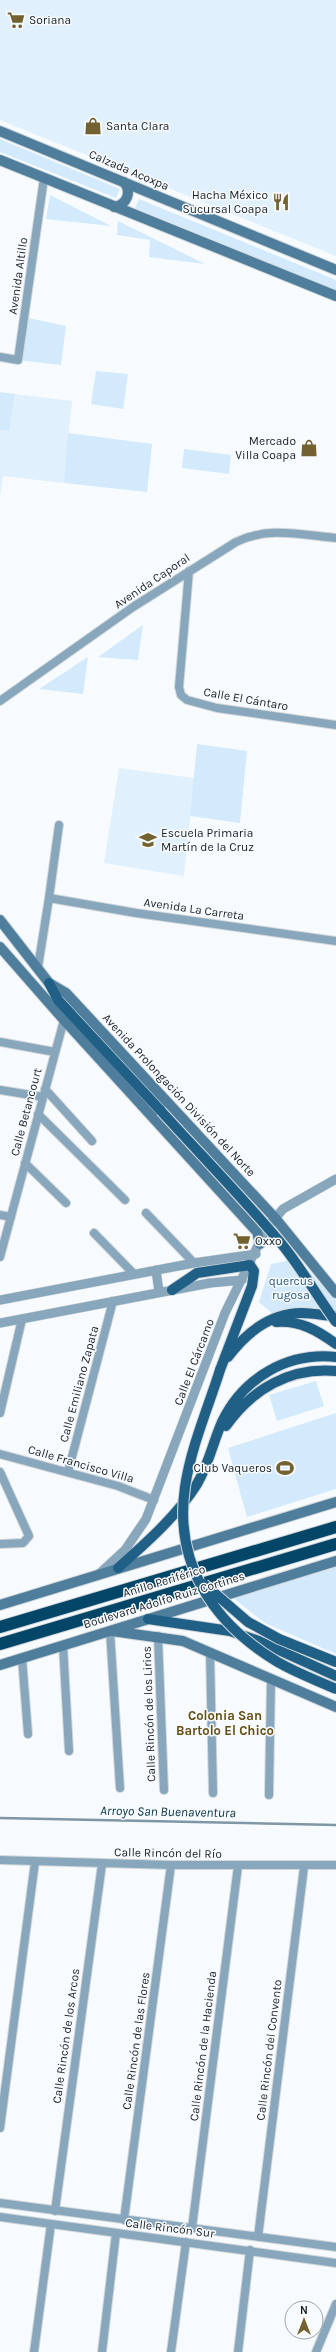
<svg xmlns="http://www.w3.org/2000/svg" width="336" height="2352" font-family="Karla,sans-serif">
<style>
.built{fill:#e0f0fc}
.green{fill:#d2eafb}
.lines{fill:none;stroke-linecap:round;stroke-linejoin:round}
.stream{stroke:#7e96a5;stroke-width:2.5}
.minor-casing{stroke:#d3d8db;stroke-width:10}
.tertiary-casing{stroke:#d3d8db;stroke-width:10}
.secondary-casing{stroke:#d3d8db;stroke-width:12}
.primary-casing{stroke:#d3d8db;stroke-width:12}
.motorway-casing{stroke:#d3d8db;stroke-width:14}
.minor{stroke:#88a7bc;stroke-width:8}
.tertiary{stroke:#88a7bc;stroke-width:9}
.secondary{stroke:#4f7e9d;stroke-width:10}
.primary{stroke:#216086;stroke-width:10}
.motorway{stroke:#044668;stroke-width:12}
.primary-bridge-casing{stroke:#d3d8db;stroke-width:12;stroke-linecap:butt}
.primary-bridge{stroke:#216086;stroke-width:10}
.labels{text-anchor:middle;stroke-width:3;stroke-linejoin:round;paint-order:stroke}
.poi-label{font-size:12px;fill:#192025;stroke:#f7fbfe;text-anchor:start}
.street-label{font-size:12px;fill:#192025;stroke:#f7fbfe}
.park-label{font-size:12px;fill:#285877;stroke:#f7fbfe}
.neighbourhood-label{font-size:13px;font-weight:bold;fill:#624e11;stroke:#f7fbfe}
.water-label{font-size:13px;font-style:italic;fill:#052d43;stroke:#f7fbfe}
</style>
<rect width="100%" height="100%" fill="#f7fbfe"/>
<path class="built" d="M0,0H336V256L0,120Z
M15,394L72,401L64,483L3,476L0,496V430L9,431Z
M119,768L194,778L184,876L104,863Z"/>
<path class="green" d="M0,139L120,189L116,198L0,152Z
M50,195L111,226L46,219Z
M139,199L336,280V290L135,208Z
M118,221L205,264L149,257L150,240L117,235Z
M24,317L66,326L61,365L18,360Z
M96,371L128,374L123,409L91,404Z
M0,392L15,394L9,431L0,430Z
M68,433L152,444L147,492L64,483Z
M184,449L231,455L229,474L182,468Z
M143,625L138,660L98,657Z
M88,657L83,694L39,689Z
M197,744L247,751L240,823L190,816Z
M297,1259L336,1300V1312L273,1314L259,1302L271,1264Z
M316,1381L324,1406L277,1421L269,1395Z
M336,1413V1489L247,1517L228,1448Z
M336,1567V1654L265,1623L233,1598Z"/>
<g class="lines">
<path class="stream" d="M0,1818L336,1825"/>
<g class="minor-casing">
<path id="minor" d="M0,357L18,360L44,178
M189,571L179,687L181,695L187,700L217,708L336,725
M0,701L133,607L236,542C268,526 302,535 336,538
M49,898L59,825
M38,967L49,898L136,913L336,941
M0,1042L55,1052
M45,1089L92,1141
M0,1090L43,1097
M38,1114L125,1200
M25,1163L66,1203
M146,1213L194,1263
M0,1215L11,1217
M94,1233L134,1274
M0,1257L64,1020
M0,1413L22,1319
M0,1454L118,1486L154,1500
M0,1472L29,1536L23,1543L0,1544
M68,1472L113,1301
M110,1631L120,1788
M158,1636L164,1790
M63,1645L69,1751
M210,1652L213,1793
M22,1658L28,1734
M269,1795L271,1680
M0,1860L171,1865H336
M0,2128L35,1862
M0,2203L336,2247
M55,2211L102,1864
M0,2217L336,2263
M124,2220L171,1865
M192,2228L238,1866
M258,2237L304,1867
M34,2352L51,2224
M102,2352L116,2233
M171,2352L186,2242
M238,2352L250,2250
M316,2352L336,2304"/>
</g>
<g class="tertiary-casing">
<path id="tertiary" d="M156,1270L159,1292
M0,1300L194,1263L256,1254
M0,1323L210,1283L242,1280
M99,1574L125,1550L146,1519L225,1313L266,1229L283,1209L336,1179"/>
</g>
<g class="secondary-casing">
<path id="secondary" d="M0,131L336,270
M0,160L336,296
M114,207C127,205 132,192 124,182
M0,920L49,983L66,993L275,1218L336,1293
M0,947L64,1020L257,1232L260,1244
M0,1605L336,1502
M112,1631L183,1641L336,1707
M0,1665L336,1561"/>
</g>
<g class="primary-casing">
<path id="primary" d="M49,983L58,1000L161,1111
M172,1290L197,1273L250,1265L254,1271L252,1286L220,1370
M276,1322C299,1320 317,1330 336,1344
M228,1357C246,1333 271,1313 302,1313C314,1313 325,1316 336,1316
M226,1426C252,1389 290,1367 336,1371
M118,1568C146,1543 177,1516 197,1484C209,1464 213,1442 222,1422C243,1378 287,1352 336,1357
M148,1619L230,1631L259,1641L336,1676"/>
</g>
<g class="motorway-casing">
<path id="motorway" d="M0,1627L336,1527
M0,1644L336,1544"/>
</g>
<use href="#minor" class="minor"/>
<use href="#tertiary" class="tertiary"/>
<use href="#secondary" class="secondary"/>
<use href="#primary" class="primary"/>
<use href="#motorway" class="motorway"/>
<g class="primary-bridge-casing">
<path id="primary-bridge" d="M161,1111C200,1154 242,1197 280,1242C301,1267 316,1295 336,1322
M220,1370C208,1408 191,1447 185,1487C174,1563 212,1622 276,1661C294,1672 316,1680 336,1689
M204,1584L248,1622L279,1639L336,1662"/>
</g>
<use href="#primary-bridge" class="primary-bridge"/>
</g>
<defs>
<g id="supermarket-bare" transform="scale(1.38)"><path d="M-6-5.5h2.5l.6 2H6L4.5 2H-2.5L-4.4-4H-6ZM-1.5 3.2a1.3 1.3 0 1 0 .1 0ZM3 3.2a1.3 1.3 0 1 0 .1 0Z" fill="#746130" stroke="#f7fbfe" stroke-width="2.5" paint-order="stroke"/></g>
<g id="shop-bare" transform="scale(1.38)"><path d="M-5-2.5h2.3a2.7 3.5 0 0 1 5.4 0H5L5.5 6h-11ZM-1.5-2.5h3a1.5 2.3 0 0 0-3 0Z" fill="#746130" stroke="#f7fbfe" stroke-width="2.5" paint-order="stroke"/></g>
<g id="restaurant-bare" transform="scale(1.38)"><path d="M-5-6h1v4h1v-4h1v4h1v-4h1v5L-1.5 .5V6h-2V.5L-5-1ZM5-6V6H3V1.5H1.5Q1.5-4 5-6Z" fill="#746130" stroke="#f7fbfe" stroke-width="2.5" paint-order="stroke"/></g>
<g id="school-bare" transform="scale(1.38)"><path d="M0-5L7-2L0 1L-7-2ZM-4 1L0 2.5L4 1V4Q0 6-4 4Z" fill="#746130" stroke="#f7fbfe" stroke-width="2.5" paint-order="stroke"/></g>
<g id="stadium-bare" transform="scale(1.38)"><path d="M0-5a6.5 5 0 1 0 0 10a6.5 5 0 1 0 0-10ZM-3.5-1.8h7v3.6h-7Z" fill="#746130" stroke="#f7fbfe" stroke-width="2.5" paint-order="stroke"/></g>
</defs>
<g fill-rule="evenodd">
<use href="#supermarket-bare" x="16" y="20"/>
<use href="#shop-bare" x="93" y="126"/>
<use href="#restaurant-bare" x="281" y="202"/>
<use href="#shop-bare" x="309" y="448"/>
<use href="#school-bare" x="148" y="840"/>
<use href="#supermarket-bare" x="242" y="1241"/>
<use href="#stadium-bare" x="285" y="1468"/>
</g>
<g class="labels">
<g class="poi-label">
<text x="29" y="24">Soriana</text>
<text x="106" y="130">Santa Clara</text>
<text x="268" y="199" text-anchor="end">Hacha México<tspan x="268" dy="14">Sucursal Coapa</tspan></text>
<text x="296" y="445" text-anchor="end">Mercado<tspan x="296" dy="14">Villa Coapa</tspan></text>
<text x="161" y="837">Escuela Primaria<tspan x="161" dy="14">Martín de la Cruz</tspan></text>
<text x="255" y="1245">Oxxo</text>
<text x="272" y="1472" text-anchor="end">Club Vaqueros</text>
</g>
<g class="street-label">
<text transform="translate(129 170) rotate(23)" y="4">Calzada Acoxpa</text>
<text transform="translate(18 276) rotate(-82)" y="4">Avenida Altillo</text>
<text transform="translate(152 581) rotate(-34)" y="4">Avenida Caporal</text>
<text transform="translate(246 699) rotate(10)" y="4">Calle El Cántaro</text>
<text transform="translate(194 909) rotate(8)" y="4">Avenida La Carreta</text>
<text transform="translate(179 1095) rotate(47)" y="4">Avenida Prolongación División del Norte</text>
<text transform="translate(26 1112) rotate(-75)" y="4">Calle Betancourt</text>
<text transform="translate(194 1362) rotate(-69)" y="4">Calle El Cárcamo</text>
<text transform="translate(79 1384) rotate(-75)" y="4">Calle Emiliano Zapata</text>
<text transform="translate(81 1464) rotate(16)" y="4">Calle Francisco Villa</text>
<text transform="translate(164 1581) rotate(-17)" y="4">Anillo Periférico</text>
<text transform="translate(164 1600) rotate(-17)" y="4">Boulevard Adolfo Ruiz Cortines</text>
<text transform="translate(149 1714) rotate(-92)" y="4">Calle Rincón de los Lirios</text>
<text transform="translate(168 1853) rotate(1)" y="4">Calle Rincón del Río</text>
<text transform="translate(66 2036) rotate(-82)" y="4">Calle Rincón de los Arcos</text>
<text transform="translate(136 2041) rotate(-82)" y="4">Calle Rincón de las Flores</text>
<text transform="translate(203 2046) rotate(-83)" y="4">Calle Rincón de la Hacienda</text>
<text transform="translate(269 2050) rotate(-83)" y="4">Calle Rincón del Convento</text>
<text transform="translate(170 2228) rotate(7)" y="4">Calle Rincón Sur</text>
</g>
<g class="park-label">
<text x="291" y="1285">quercus<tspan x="291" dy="14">rugosa</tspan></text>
</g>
<g class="neighbourhood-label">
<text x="225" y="1720">Colonia San<tspan x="225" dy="15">Bartolo El Chico</tspan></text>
</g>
<g class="water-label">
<text transform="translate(168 1811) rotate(1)" y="5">Arroyo San Buenaventura</text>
</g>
</g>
<g transform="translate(304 2320)"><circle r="19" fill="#f7fbfe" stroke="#9ea3a7"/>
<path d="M0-3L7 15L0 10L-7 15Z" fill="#746130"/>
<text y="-6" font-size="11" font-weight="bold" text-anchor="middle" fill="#192025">N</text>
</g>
</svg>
